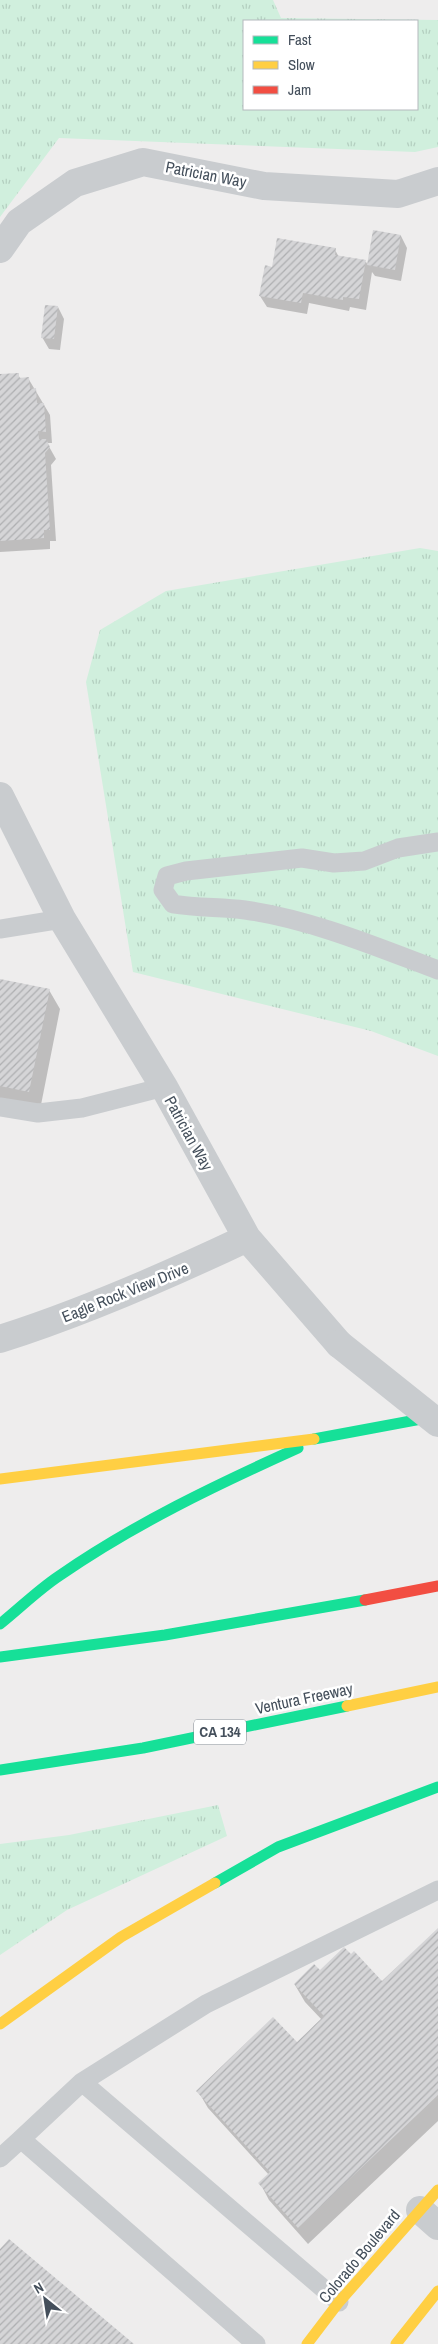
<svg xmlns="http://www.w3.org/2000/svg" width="438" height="2344" font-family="'Archivo Narrow',sans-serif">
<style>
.grass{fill:url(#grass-tufts);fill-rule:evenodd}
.shadow{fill:#0003}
.building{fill:url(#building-hatch)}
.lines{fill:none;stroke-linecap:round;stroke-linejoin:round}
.lane{stroke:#c9cccf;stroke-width:19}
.street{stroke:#c9cccf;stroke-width:28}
.fast{stroke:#16e098;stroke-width:11}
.slow{stroke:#ffcf43;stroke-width:11}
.jam{stroke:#f24e42;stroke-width:11}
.street-bridge{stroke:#c9cccf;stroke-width:28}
.labels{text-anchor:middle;stroke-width:5;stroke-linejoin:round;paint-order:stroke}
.shield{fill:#fff;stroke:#7c848c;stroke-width:1}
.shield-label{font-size:15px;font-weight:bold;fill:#444f5b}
.street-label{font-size:16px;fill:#444f5b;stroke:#fff}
</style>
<defs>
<pattern id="grass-tufts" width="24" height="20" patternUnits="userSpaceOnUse" patternTransform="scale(1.25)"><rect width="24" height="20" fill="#d0efdd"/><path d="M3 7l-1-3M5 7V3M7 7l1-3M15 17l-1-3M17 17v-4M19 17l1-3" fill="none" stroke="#b4cfc0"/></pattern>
<pattern id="building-hatch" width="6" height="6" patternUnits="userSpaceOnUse" patternTransform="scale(1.25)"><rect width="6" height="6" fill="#d5d5d7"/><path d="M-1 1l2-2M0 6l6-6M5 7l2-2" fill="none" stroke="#aeafb1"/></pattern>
</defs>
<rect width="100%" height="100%" fill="#eeeded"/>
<path class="grass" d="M0,0H273L281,18L438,20V147L415,152L59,138L0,217ZM417,21V109H244V21Z
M420,548L438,551V1056L371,1031L133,972L86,682L100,630L166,591Z
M218,1805L227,1836L67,1910L0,1955V1844L69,1835Z"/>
<path class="shadow" d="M374,231L401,236L407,248L401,281L375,276L372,272L366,310L350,307L349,311L309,303L307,314L267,307L260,296L273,268L335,250L339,257L366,262L368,265Z
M58,307L64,319L60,350L49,349L42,337Z
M18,375L21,379L28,378L50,415L52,443H47L56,459L51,465L56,541H50V549L0,552V376Z
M0,980L49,990L60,1009L40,1110L0,1102Z
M438,1929V2121L308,2244L269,2200L260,2183L269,2175L208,2108L198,2091L297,2044L322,2020L305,2002L295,1985L320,1972L382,1983Z"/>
<path class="building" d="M373,230L401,235L395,270L367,265Z
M277,238L336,248L335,255L366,260L359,299L343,297V300L303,293L301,303L259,296L265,265L272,267Z
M45,305L58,306L54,339L41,338Z
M19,373V378L29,377L30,389L36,388L37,403H44L46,432L38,431L39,439H46L50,447L45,453L50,530H44V538L0,541V374Z
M0,979L50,989L29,1092L0,1086Z
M438,1928V2095L298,2228L258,2183L270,2172L196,2091L273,2017L297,2042L324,2016L294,1984L314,1964L320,1970L344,1947L351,1954L354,1951L382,1981Z
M9,2239L134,2344H0V2249Z"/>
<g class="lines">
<path class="lane" d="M438,842L398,848L364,861L334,863L302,858L186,871L167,876L163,890L173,904C197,908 221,907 245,910C310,919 377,947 438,970
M0,929L62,919
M0,1107L38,1113L82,1108L164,1087
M82,2082L339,2302
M0,2158L21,2139
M256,2344L21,2139L82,2082L206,2004L438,1890"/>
<path class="street" d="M0,249L19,222L75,183L143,162L264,186L398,194L438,181
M0,796L62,919L164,1087L247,1238L339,1344
M0,1339C85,1312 167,1276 247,1238
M420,2210L438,2226"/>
<path class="fast" d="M314,1439L438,1416
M0,1624C20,1608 38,1590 59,1576C134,1524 216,1485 298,1448
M0,1657L165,1635L365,1600
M0,1770L143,1748L347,1706
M215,1883L278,1847L438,1787"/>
<path class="slow" d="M0,1479L314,1439
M347,1706L438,1687
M0,2024L121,1937L215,1883
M307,2344L339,2302L438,2190
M396,2344L438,2291"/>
<path class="jam" d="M365,1600L438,1586"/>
<path class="street-bridge" d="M339,1344L438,1423"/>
</g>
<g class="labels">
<rect class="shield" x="194" y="1719.5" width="52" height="25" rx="4"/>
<g class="shield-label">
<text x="220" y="1737">CA 134</text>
</g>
<g class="street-label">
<text transform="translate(206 174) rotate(11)" y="6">Patrician Way</text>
<text transform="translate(189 1133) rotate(61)" y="6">Patrician Way</text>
<text transform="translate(125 1292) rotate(-22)" y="6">Eagle Rock View Drive</text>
<text transform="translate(304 1698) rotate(-12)" y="6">Ventura Freeway</text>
<text transform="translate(359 2256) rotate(-50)" y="6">Colorado Boulevard</text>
</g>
</g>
<rect x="243" y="20" width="175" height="90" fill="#ffffff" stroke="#b4b9bd"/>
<rect x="253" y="36" width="25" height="8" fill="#16e098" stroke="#b4b9bd"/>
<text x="288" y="45" font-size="15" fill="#444f5b">Fast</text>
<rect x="253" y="61" width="25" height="8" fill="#ffcf43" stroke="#b4b9bd"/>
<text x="288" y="70" font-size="15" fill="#444f5b">Slow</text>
<rect x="253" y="86" width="25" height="8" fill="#f24e42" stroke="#b4b9bd"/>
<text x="288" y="95" font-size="15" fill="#444f5b">Jam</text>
<g transform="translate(45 2299) rotate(330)" stroke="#ffffff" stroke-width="4" paint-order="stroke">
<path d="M0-4L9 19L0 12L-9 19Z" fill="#444f5b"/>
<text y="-8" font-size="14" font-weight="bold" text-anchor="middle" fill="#444f5b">N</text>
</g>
</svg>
